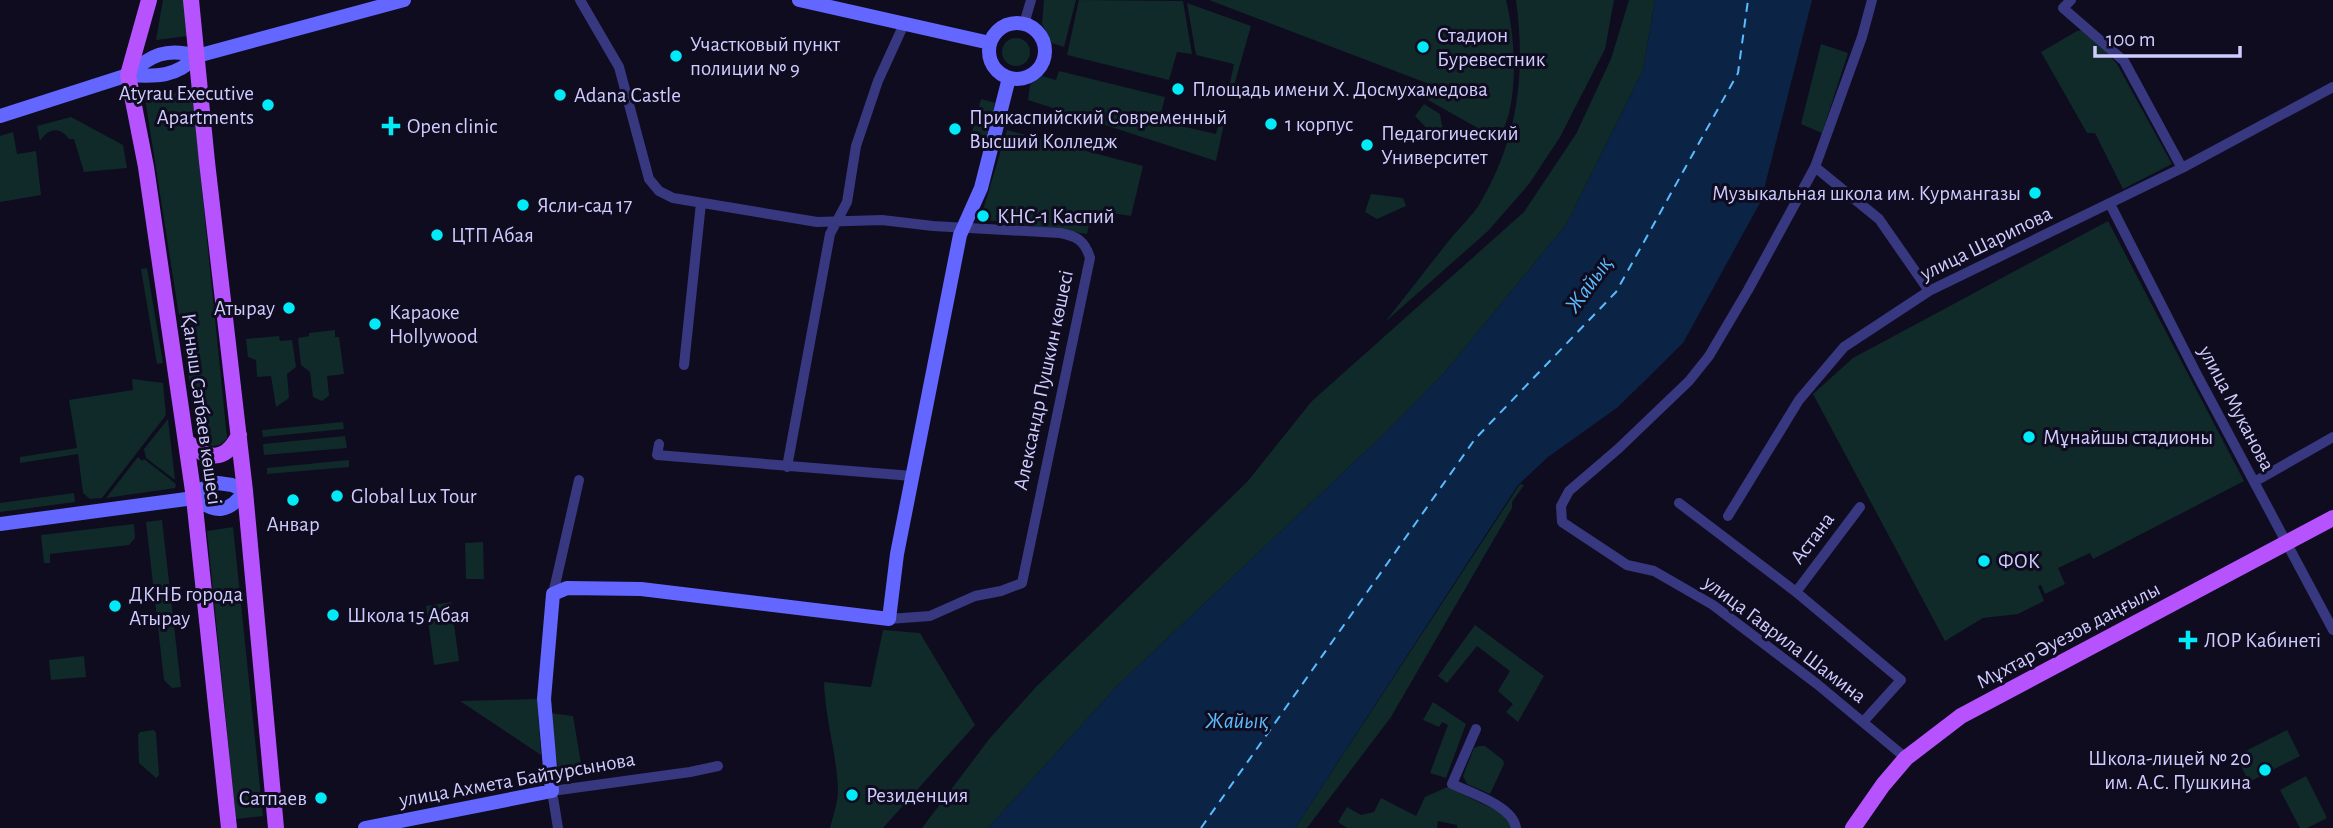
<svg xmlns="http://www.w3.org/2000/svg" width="2333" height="828" font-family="'Alegreya Sans',sans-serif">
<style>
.green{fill:#0f2a28}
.water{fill:#0b2445}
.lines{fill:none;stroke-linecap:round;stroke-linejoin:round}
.ferry{stroke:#5abbff;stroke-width:2;stroke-dasharray:9 7;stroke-linecap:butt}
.street{stroke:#373880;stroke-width:10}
.secondary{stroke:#6367ff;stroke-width:14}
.primary{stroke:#b653ff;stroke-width:16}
.poi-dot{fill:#00ebf7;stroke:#0f0c20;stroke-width:2.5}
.labels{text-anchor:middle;stroke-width:6;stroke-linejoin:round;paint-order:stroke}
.poi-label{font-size:21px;fill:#cfccff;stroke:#0f0c20;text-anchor:start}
.street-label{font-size:21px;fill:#cfccff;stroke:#0f0c20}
.water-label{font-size:23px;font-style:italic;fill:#5abbff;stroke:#0f0c20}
</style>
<rect width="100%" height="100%" fill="#0f0c20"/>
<path class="green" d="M163,0H185L188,36L156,40Z
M1044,0H1076L1064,47L1052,43L1042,24Z
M1079,0L1183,1L1192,54L1177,52L1169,80L1067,55Z
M1209,0H1506C1514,33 1517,75 1510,109C1508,119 1503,130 1499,140L1428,100L1437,87Z
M1516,0H1614L1605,49L1560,137L1529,184L1488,231L1385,322C1407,294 1429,266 1451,238C1460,227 1471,217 1479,205C1518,140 1526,74 1516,0Z
M1629,0H1655L1643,70L1566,225L1445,372L1383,435L1118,685L988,828H922L990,738L1036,687L1247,482L1312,401L1524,212L1576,134L1611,59Z
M1187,3L1251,26L1233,89L1229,87L1234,64L1196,55Z
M2083,30L2089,33L2117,64L2172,164L2123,189L2095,133H2087L2041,52L2077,31Z
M1002 52a14 14 0 1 1 28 0a14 14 0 1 1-28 0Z
M1821,44L1848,53L1822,133L1801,124Z
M1059,71L1165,97L1159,121L1216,134L1223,109L1227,110L1216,161L1028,100L1030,85L1042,76L1056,80Z
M192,90L227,438C219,450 206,447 198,437L145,98Z
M981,99L995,103L984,147L969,143Z
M1424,104L1440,114L1445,141H1439L1415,116Z
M71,117L123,145L127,168L84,172L74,139H69C60,126 48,128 40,141L37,126Z
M1007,130L1143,166L1131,216L1105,212L1103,217L1091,216L1087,234L988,220L989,211L983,210Z
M13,132L17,154L36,151L41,195L0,202V136Z
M1371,194L1403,198L1406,206L1377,219L1365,212Z
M2108,221L2244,481L2093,559L2090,553L2058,568L2065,584L2045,594L2041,585L2038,586L2044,601L2018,614L1983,618L1945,641L1813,394L1853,358Z
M147,268L163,363L157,364L141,269Z
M335,330V337H339L344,374L327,376L329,396L322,401L313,397L310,372L301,365L298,338L309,336V333Z
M279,336L280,341L292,340L296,367L287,374L289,398L276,407L271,376L257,377L256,360L248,357L246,339Z
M132,379L163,383L166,415L102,498L90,499L83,493L78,454L20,463V457L77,448L69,400L133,390Z
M168,419L175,480L146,458L144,449Z
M343,422L344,429L263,437L262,430Z
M345,436L347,448L264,455L263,444Z
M138,457L142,461L144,459L176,484L175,488L106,498Z
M349,460V467L267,474V468Z
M1520,484L1524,485L1512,502V508L1391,717L1307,828H1295Z
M74,493L75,502L0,512V503Z
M162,520L181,687L172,688L164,680L146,522Z
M134,524L135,538L129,545L50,554V563H44L41,535Z
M233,527L263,816L236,819L207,531Z
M483,542L484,579H466L465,543Z
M451,602L459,661L434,665L426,606Z
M1475,625L1544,676L1518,722L1506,712L1513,704L1498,691L1510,671L1477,646L1447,683L1438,676Z
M883,630L920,633L975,725L883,828H830C833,816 838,802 838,791C837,754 825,719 824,682L871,687Z
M84,656L86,677L51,680L49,660Z
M537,699L541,755L460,701Z
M1433,702L1466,724L1446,778L1430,773L1448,725L1442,722L1439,727L1423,720Z
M549,713L573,716L582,769L559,773Z
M154,730L156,733L159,775L156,778L139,763L138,735L140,732Z
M2287,730L2300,756L2249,782L2236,756Z
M1479,746H1485L1503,760L1504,764L1490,794L1467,784L1463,776L1474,748Z
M2306,776L2327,818L2307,828H2300L2280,790Z
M1447,787L1502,813L1509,819L1512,828H1457V825L1438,821L1437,828H1347L1338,822L1347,807L1361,815L1374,812L1381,798L1416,816L1425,797Z"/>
<path class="water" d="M1655,0H1812L1761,201L1683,343L1618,407L1548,457L1518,485L1295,828H988L1118,685L1383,435L1445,372L1566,225L1643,70Z"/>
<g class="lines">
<path class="ferry" d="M1201,828L1475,439L1616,292L1738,73L1748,0"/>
<path class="street" d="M580,0L619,67L649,179L659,191L673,198L817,222L882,220L933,226L1060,233C1077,236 1085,241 1090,258L1022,583L1001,591L975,596L930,616L889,619
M1872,0L1862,37L1815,167L1748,290L1709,356L1689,381L1618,449L1569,491L1561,506L1562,522L1627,565L1654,571L1713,605L1817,684L1906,758
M2071,0L2063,8L2124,61L2182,168
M1024,24L1031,0
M1815,167L1879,219L1929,291
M2110,204L2195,371L2333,630
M684,365L701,203
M659,444L657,455L912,476
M787,467L830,234L847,202L856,146L878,81L904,24
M2254,482L2333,437
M1679,503L1796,592L1901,680L1863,722
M1728,516L1799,400L1844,347L1929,291L2182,168L2333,87
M1796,592L1860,507
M553,594L579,480
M1476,729L1452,784C1471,793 1513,806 1516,828
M558,828L552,791L690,772L718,766"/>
<path class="secondary" d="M799,0L990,43
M989 51a28 28 0 1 1 56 0a28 28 0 1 1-56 0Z
M197,56L404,0
M0,116L128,75C157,77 176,77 197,56C166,47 151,55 128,75
M218,483L232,485L245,491C229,513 216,514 194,498L204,488Z
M0,524L194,498
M365,828L552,791L544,699L553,594L567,588L641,589L889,619L897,554L960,235L981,188L1009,78"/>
<path class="primary" d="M149,0L128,75L146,167L194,498L229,828
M191,0L207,162L245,491L276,828
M186,441C207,460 225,463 239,435
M1853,828L1883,785L1906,758L1961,716L2333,518"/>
</g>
<g class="poi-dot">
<circle cx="1423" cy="47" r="7"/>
<circle cx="676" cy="56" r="7"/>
<circle cx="1178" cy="89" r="7"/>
<circle cx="560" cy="95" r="7"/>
<circle cx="268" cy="105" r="7"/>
<circle cx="1271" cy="124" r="7"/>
<path d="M387.5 115.5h7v7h7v7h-7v7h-7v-7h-7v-7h7z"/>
<circle cx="955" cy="129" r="7"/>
<circle cx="1367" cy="145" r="7"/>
<circle cx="2035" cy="193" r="7"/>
<circle cx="523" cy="205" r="7"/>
<circle cx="983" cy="216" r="7"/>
<circle cx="437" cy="235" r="7"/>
<circle cx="289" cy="308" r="7"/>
<circle cx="375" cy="324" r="7"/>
<circle cx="2029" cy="437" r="7"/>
<circle cx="337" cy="496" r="7"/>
<circle cx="293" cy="500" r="7"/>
<circle cx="1984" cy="561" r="7"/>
<circle cx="115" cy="606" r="7"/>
<circle cx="333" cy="615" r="7"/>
<path d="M2184.5 629.5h7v7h7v7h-7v7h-7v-7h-7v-7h7z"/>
<circle cx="2265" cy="770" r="7"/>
<circle cx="852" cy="795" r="7"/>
<circle cx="321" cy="798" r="7"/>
</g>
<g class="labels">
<g class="poi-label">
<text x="1437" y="42">Стадион<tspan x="1437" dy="24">Буревестник</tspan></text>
<text x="690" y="51">Участковый пункт<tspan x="690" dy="24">полиции № 9</tspan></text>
<text x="1192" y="96">Площадь имени Х. Досмухамедова</text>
<text x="254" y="100" text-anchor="end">Atyrau Executive<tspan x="254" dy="24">Apartments</tspan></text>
<text x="574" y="102">Adana Сastle</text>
<text x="969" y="124">Прикаспийский Современный<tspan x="969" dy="24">Высший Колледж</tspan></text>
<text x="1285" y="131">1 корпус</text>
<text x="407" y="133">Open clinic</text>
<text x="1381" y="140">Педагогический<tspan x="1381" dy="24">Университет</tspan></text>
<text x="2021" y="200" text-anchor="end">Музыкальная школа им. Курмангазы</text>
<text x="537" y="212">Ясли-сад 17</text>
<text x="997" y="223">КНС-1 Каспий</text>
<text x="451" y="242">ЦТП Абая</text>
<text x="275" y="315" text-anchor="end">Атырау</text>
<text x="389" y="319">Караоке<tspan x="389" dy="24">Hollywood</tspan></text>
<text x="2043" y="444">Мұнайшы стадионы</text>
<text x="351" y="503">Global Lux Tour</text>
<text x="293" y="531" text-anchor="middle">Анвар</text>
<text x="1998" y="568">ФОК</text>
<text x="129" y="601">ДКНБ города<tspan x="129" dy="24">Атырау</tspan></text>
<text x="347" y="622">Школа 15 Абая</text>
<text x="2204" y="647">ЛОР Кабинетi</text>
<text x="2251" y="765" text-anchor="end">Школа-лицей № 20<tspan x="2251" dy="24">им. А.С. Пушкина</tspan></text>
<text x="866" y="802">Резиденция</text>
<text x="307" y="805" text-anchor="end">Сатпаев</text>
</g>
<g class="street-label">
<text transform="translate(1986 243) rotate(-26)" y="7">улица Шарипова</text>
<text transform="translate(1043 380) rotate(-78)" y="7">Александр Пушкин көшесі</text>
<text transform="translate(2237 408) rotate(62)" y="7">улица Муканова</text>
<text transform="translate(202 409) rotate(82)" y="7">Қаныш Сәтбаев көшесі</text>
<text transform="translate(1812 538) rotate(-53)" y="7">Астана</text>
<text transform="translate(2068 635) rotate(-28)" y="7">Мұхтар Әуезов даңғылы</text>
<text transform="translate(1785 639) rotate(37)" y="7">улица Гаврила Шамина</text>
<text transform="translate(517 779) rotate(-10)" y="7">улица Ахмета Байтурсынова</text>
</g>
<g class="water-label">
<text transform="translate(1588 284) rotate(-54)" y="8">Жайық</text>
<text x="1237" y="728">Жайық</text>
</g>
</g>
<path d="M2095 46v10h145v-10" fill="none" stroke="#cfccff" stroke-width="3.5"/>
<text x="2106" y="46" font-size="21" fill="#cfccff" stroke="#0f0c20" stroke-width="5" paint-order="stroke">100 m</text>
</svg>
